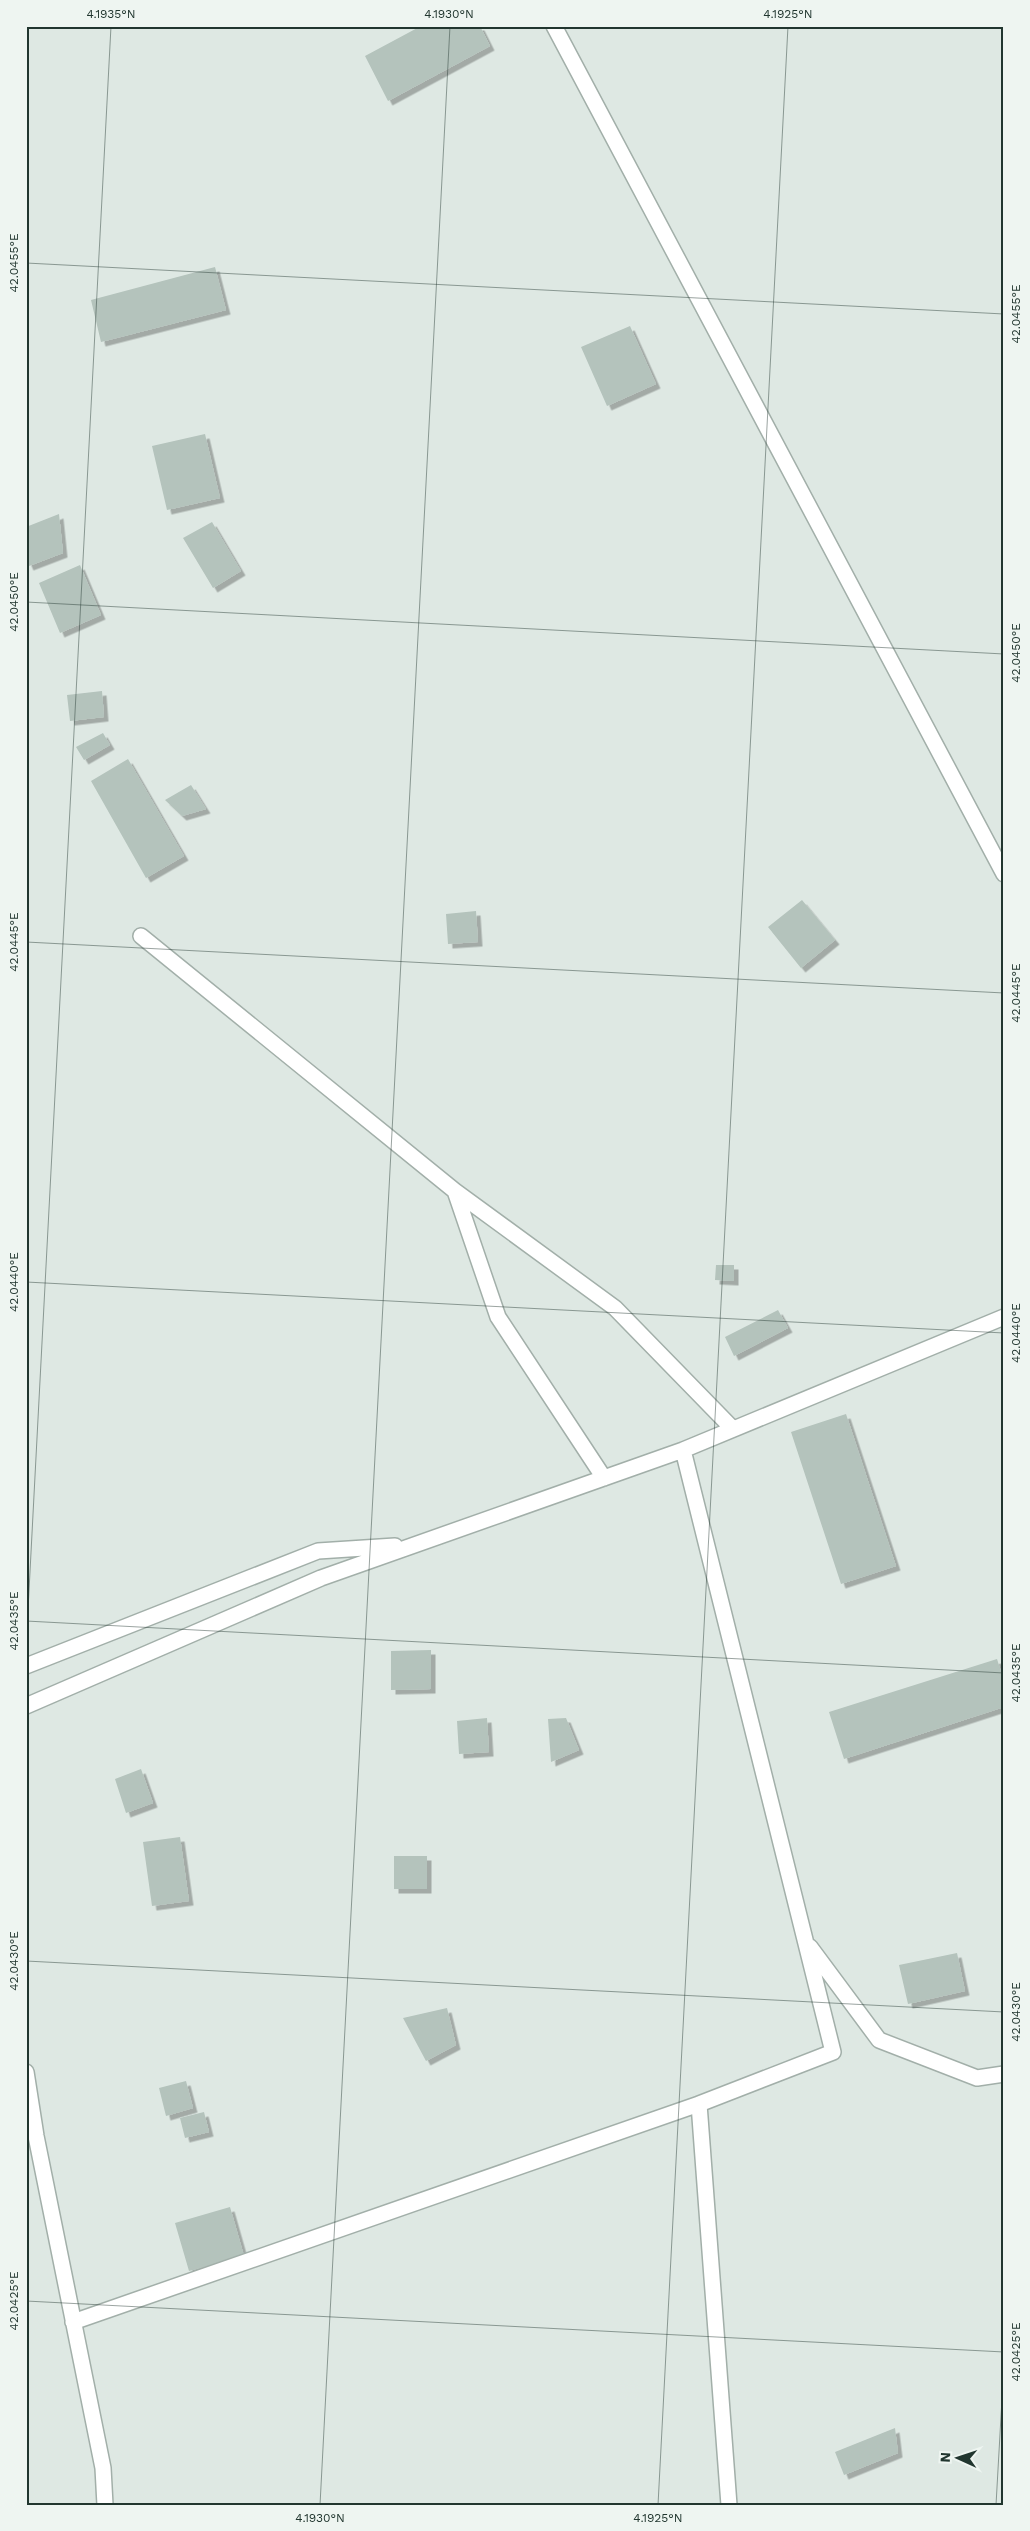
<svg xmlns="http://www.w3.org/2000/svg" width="1030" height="2531" font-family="'Work Sans',sans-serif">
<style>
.building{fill:#b4c3bc;filter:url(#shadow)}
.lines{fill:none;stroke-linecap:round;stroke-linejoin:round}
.minor-casing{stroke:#a2afa9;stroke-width:18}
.minor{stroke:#fff;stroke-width:15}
.ticks{fill:none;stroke:#21362f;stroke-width:1;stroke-opacity:0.45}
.neatline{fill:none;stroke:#21362f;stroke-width:2}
.ticks-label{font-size:12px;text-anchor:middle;fill:#21362f}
</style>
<defs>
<filter id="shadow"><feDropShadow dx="4.5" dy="4.5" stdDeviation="0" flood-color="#0004"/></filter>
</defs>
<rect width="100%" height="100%" fill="#dee8e3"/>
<path class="building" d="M421,26H480L490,46L388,101L365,56Z
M215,267L226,310L101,342L91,300Z
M630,326L656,384L607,406L581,347Z
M205,434L220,498L167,510L152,446Z
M59,514L63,553L29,566L26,559V527Z
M212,522L241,571L213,588L183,538Z
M80,565L101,615L60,633L39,583Z
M102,691L104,717L70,721L67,695Z
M103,733L110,745L84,760L76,747Z
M128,759L184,856L146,878L91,781Z
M191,785L206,809L182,816L165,800Z
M802,900L835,940L801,968L768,927Z
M476,911L478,942L448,944L446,914Z
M716,1265H734V1281L715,1280Z
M778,1310L788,1328L734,1356L725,1337Z
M846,1414L896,1566L841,1584L791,1432Z
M431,1650V1689L391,1690V1651Z
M997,1659L1004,1681V1707L844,1759L829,1712Z
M487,1718L489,1752L459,1754L457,1721Z
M566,1718L579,1750L551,1762L548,1719Z
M141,1769L153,1803L126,1813L115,1779Z
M180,1837L189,1901L152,1906L143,1842Z
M394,1856H427V1889H394Z
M957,1953L965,1991L908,2004L899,1965Z
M447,2008L456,2045L426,2061L403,2018Z
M186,2081L193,2108L166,2116L159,2088Z
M204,2112L209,2132L185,2138L180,2118Z
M230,2207L244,2256L189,2271L175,2223Z
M895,2428L898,2453L844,2475L835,2452Z"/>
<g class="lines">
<g class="minor-casing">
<path id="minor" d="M554,26L1004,874
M141,936L455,1191L498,1317L604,1478
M455,1191L615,1308L733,1429
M683,1450L833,2052L699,2104L729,2505
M26,1666L318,1551L395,1546
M26,1706L321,1578L683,1450L1004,1317
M810,1947L879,2040L977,2078L1004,2074
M26,2072L36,2136L103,2468L105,2505
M73,2322L699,2104"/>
</g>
<use href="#minor" class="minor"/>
</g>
<path class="ticks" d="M26,263L1004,314M26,602L1004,654M26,942L1004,993M26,1282L1004,1333M26,1621L1004,1673M26,1648L111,26M26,1961L1004,2012M26,2301L1004,2352M320,2505L450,26M658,2505L788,26M996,2505L1004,2363"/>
<rect width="1030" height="2531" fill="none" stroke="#eef5f1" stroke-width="55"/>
<g transform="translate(958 2458) rotate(273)" stroke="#eef5f1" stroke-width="4" paint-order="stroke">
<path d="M0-4L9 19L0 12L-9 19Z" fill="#21362f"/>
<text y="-8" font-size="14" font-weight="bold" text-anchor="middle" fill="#21362f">N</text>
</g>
<rect x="28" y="28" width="974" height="2476" class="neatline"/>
<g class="ticks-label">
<text x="111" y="18">4.1935°N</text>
<text x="449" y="18">4.1930°N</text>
<text x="788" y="18">4.1925°N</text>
<text transform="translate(14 263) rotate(-90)" y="4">42.0455°E</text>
<text transform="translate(1016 314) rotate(-90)" y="4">42.0455°E</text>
<text transform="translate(14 602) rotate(-90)" y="4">42.0450°E</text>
<text transform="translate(1016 653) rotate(-90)" y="4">42.0450°E</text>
<text transform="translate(14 942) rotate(-90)" y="4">42.0445°E</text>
<text transform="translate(1016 993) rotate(-90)" y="4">42.0445°E</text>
<text transform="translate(14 1282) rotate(-90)" y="4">42.0440°E</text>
<text transform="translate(1016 1333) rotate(-90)" y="4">42.0440°E</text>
<text transform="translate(14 1621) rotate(-90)" y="4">42.0435°E</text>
<text transform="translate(1016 1673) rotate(-90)" y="4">42.0435°E</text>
<text transform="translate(14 1961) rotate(-90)" y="4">42.0430°E</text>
<text transform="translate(1016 2012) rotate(-90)" y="4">42.0430°E</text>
<text transform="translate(14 2301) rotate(-90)" y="4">42.0425°E</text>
<text transform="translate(1016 2352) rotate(-90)" y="4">42.0425°E</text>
<text x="320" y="2522">4.1930°N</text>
<text x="658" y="2522">4.1925°N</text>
</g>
</svg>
